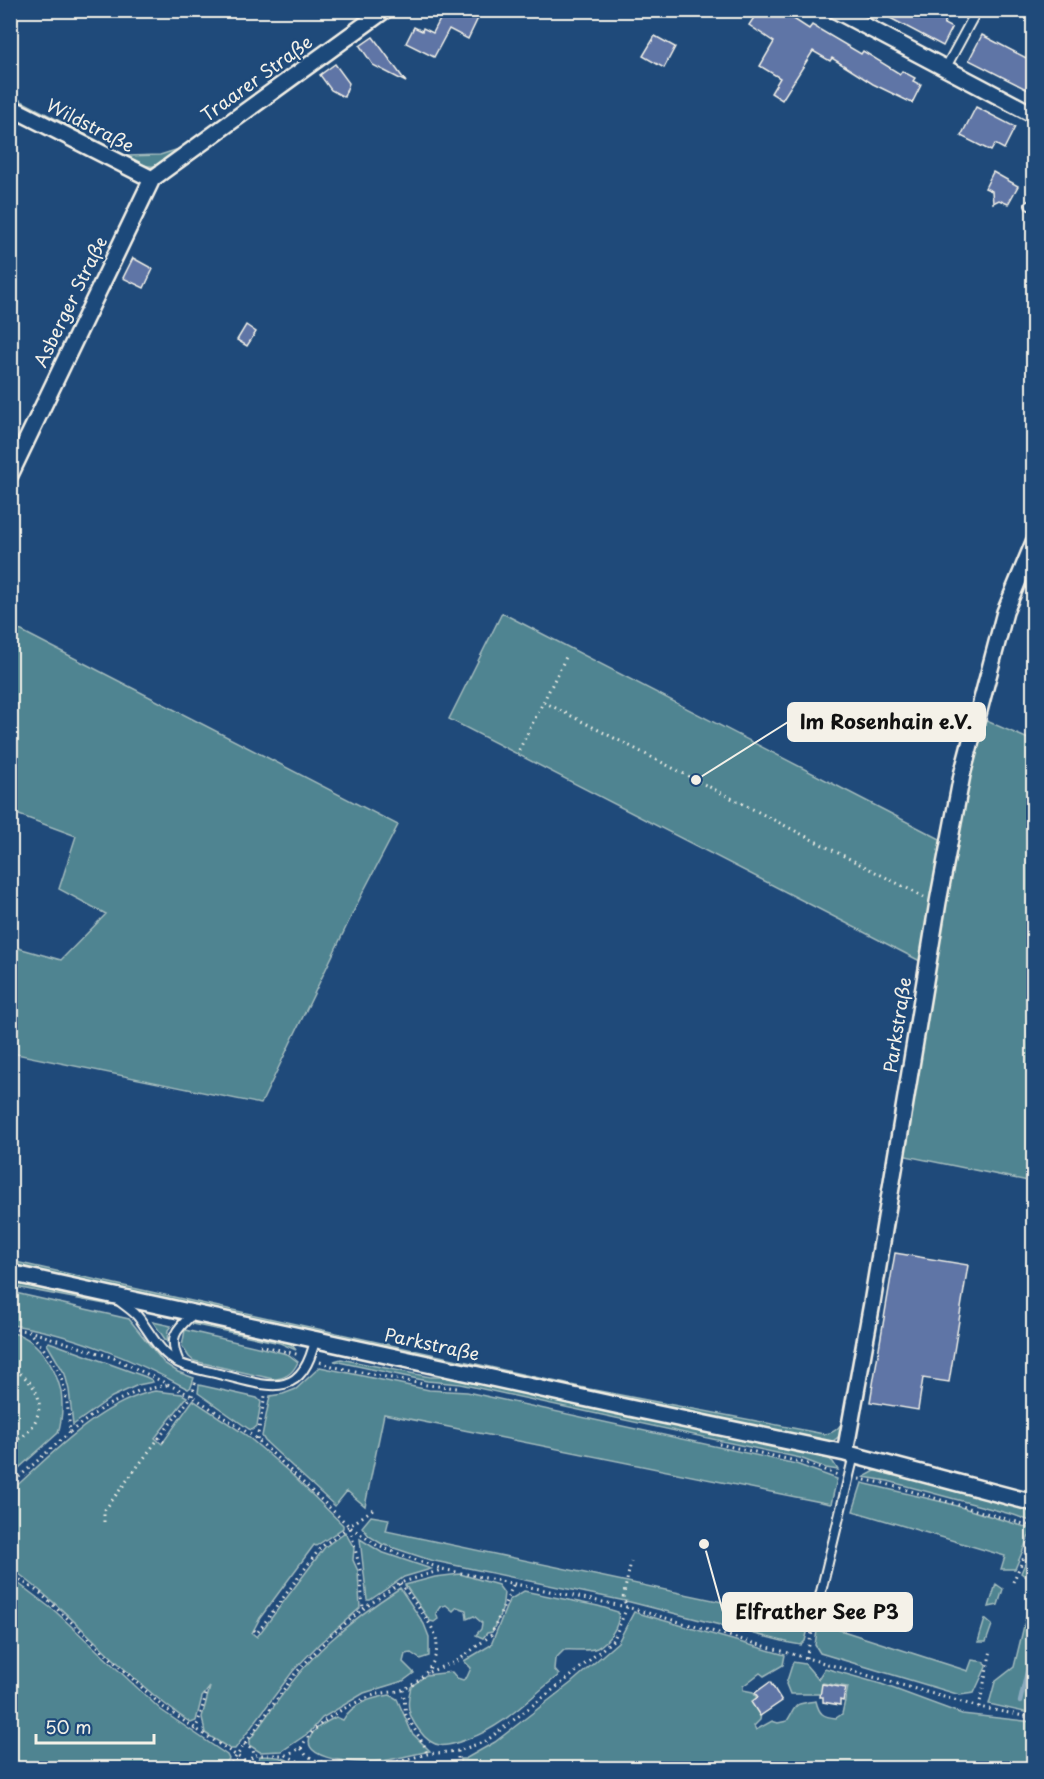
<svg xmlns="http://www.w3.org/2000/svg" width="1044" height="1779" font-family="'Playpen Sans',sans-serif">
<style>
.green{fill:#4f8491;stroke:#a2babc;stroke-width:1.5}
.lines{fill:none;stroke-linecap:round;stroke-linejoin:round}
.stream{stroke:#8baabe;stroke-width:4.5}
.building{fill:#5e75a6;stroke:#f4f1e8;stroke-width:1.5}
.service-casing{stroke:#f4f1e8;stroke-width:12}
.minor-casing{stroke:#f4f1e8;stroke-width:20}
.path{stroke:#f4f1e8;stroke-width:3;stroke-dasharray:1.5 4.5;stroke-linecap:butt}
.service{stroke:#1f4a7a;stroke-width:8}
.minor{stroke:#1f4a7a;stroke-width:15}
.labels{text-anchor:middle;stroke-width:4.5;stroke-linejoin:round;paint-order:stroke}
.street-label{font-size:18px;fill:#f4f1e8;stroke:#1f4a7a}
.leader{fill:none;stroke:#f4f1e8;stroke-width:2}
.callout-dot{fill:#f4f1e8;stroke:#1f4a7a;stroke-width:2}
.callout{fill:#f4f1e8;stroke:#f4f1e8;stroke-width:2}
.callout-label{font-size:20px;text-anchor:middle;font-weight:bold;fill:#111}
</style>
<rect width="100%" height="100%" fill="#1f4a7a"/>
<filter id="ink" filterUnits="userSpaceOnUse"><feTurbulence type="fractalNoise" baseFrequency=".0167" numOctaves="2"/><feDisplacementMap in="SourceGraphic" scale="12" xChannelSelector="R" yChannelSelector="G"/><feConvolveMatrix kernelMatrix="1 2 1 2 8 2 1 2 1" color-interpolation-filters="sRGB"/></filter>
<g filter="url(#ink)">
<path class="green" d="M374,11L170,163C154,167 150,168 134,162L11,99L10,95L127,156L160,155L182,148Z
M502,613L942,840L922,962L449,719Z
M10,625L398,825L361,896L261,1104L11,1053V946L61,960L106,914L59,889L76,836L11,812Z
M982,719L1033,741V1182L901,1155L966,782Z
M11,1261L589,1389L824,1434C837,1433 841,1425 848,1414C844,1428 841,1442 825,1443L11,1267Z
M10,1278L98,1299L110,1305L11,1286Z
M11,1292L129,1319L164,1363L178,1372L194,1378L191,1387L188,1389C135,1360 70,1333 11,1325Z
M204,1321L287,1339L296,1350L280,1343L192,1324Z
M153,1322L171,1326L168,1330L167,1342Z
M185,1330L283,1353L289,1355L298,1362C293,1373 286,1379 273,1379L194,1361L189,1357L182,1346Z
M11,1333C36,1336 55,1366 61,1391C63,1405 62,1420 58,1433L11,1475Z
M49,1342L146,1377L152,1380L153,1382L138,1385L112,1397L73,1425L69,1390L65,1374L47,1344Z
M341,1359L430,1377H456L825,1456L833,1462L838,1470L826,1468L800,1458L460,1384L427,1381L334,1361Z
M320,1367L429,1390L467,1392L796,1464L837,1479L831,1504L384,1414L365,1506L347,1491L335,1506L265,1441L262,1436L270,1396L283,1394L296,1389Z
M199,1385L257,1398L261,1402L257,1426L252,1430L249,1429L198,1393Z
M155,1391L182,1394L187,1397L155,1438L162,1444L193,1400L246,1435L289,1472L343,1525V1528L316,1546L314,1545L260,1618L252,1633L257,1637L325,1547L345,1532L354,1548L353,1560L358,1571L360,1608L319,1644L293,1671L235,1749H230L205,1733L202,1717L210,1687L202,1697L196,1721L191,1723C125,1679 75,1614 11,1568V1491C51,1455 100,1402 155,1391Z
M884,1470L1033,1511V1522L1014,1515L888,1481L864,1477L875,1471Z
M862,1483L947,1503L1032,1529L1015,1569H1001L1005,1556L853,1511Z
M371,1516L389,1519L386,1531L803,1619L810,1621L805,1641L801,1645L790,1643L630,1602L430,1560L382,1544L369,1536L362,1527Z
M360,1539L381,1552L431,1569L404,1577L370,1600H367Z
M1033,1545V1582L1021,1573Z
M460,1574L498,1585L504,1593L502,1610L492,1632L487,1633L483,1638L476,1635L481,1629L482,1623L474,1616L467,1619L466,1610L457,1607L453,1611L446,1605L440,1607L436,1613L438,1619L434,1622L430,1621L405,1585L435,1577Z
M10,1577L56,1612L161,1710L227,1755L229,1759L222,1768H11Z
M996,1584L1003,1589L998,1605L989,1607Z
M400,1588L424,1624L429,1637V1656L420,1659L411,1653L405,1654L403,1662L414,1673L403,1681L364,1693L322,1718L310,1732L282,1751L260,1752L249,1745V1741C274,1706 298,1670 330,1641C352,1621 375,1604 400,1588Z
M1033,1589L1034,1714H1033L989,1704L995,1682L1014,1667Z
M524,1591L598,1606L618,1612C621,1625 608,1642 597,1648C589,1652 573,1649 564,1650L555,1659L554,1669L559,1675C529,1698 505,1726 468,1739C447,1747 434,1751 419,1730C408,1716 406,1704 411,1687L426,1675L452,1672L457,1678L463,1680L467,1677L471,1668L464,1661L491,1645L509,1600Z
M634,1612L785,1655L783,1665L764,1676L760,1673L743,1686V1690L753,1692L762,1706L760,1720L754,1726L756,1730L772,1721L778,1723L787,1721C798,1703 793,1704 816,1701C819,1714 823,1717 836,1718L842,1714L848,1687L823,1683L821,1694H790L786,1684L793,1662L805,1664L818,1679L825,1668L881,1684L962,1714L1033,1722V1768H460V1759H465L495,1742L571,1683L618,1642Z
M985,1619L992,1625L986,1642H978Z
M818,1623L968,1671L972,1660L985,1662L986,1667L974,1693L960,1695L820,1653L815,1645Z
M390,1695L397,1699L412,1733L430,1751C412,1754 388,1762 370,1762C354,1763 288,1759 316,1729C322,1724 330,1720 336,1717L343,1720C352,1703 372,1698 390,1695Z
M260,1756C273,1757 288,1755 295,1768H263L256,1764Z"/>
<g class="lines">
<path class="stream" d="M1020,1702L1034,1642"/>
</g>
<path class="building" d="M445,10H468L479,16L468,39L449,29L434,57L406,43L414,27L422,31L423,28L433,33Z
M759,10H780L809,29L812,25L861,54L863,51L900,74L902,71L915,78L913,81L921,85L912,103L873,84L832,58L830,61L813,51L782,100L771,93L780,78L760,66L774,42L749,25Z
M875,10H934L947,17L944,24L952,28L943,46Z
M982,35L1034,62V93L969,60Z
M655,36L675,47L664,68L643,56Z
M373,37L382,49L406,82L373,65L360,46Z
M335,64L349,83L344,97L331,90L320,75Z
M976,107L1015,127L1004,149L995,144L991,151L961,136Z
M993,172L1018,186L1008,204L999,200L993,203L992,191L985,188Z
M133,258L153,269L144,288L123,278Z
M246,325L256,332L247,346L237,340Z
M895,1253L968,1265L949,1382L923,1378L918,1410L870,1402Z
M770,1682L782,1701L760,1716L751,1702L758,1697L755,1693Z
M822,1684L846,1688L843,1701L840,1700V1705L823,1702V1697H820Z"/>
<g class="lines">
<g class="service-casing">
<path id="service" d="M945,69L977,10
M1030,205L1034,204
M118,1300C125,1306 134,1311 139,1318C151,1334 160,1354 179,1363C191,1369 209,1371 223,1375C270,1387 302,1400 315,1340
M179,1362C168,1338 175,1330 193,1314
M819,1600L854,1455"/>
</g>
<g class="minor-casing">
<path id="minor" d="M835,10L1034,115
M10,107L152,179
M10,475L152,179L385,10
M10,1273L620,1406L845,1453L1034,1503
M845,1453L872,1303L938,902L962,775L1005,612L1034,542"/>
</g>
<path class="path" d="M544,702L924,897
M519,750L567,655
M10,1329L29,1331L114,1358L192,1396L257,1439L350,1527L378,1546L399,1554L442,1569L627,1607L979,1707L1034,1718
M260,1345L300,1355
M320,1362L335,1367L427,1385L458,1388
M10,1367C22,1374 32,1382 37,1394C45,1411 30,1440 10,1441
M70,1432L102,1408L138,1391L167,1385
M257,1439L265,1396
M164,1442L159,1438L192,1396L196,1380
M719,1444L805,1463L838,1475
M859,1479L883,1483L1034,1527
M10,1485L70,1432C66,1383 63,1369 30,1333
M104,1522V1511L159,1438
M350,1528L360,1569L363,1609
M10,1573L40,1593L163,1707L255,1768
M1013,1582L1034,1535
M254,1630L257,1633L321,1547L373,1509
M806,1658L817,1610
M429,1672L459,1660L491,1635L514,1583
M403,1690L406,1715L424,1745L427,1754
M979,1707L991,1650
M194,1730L198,1723L207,1691
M244,1744L253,1750L254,1755
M301,1748C315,1721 346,1706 374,1695C383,1692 393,1693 401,1690C423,1683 445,1656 434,1632C428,1619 410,1596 400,1583
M458,1751V1768
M286,1755L301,1763L324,1768
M247,1763L254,1755H286L301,1748L306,1755L317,1761L340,1766L377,1767L427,1754L458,1751L486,1741L571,1676L614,1639L627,1607L623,1598L631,1562
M228,1768L294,1675L330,1636L363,1609L400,1583L441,1570"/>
<use href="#service" class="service"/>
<use href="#minor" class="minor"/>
</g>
</g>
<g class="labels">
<g class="street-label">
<text transform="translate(257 79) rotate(-36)" y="6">Traarer Straße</text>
<text transform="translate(90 126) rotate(27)" y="6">Wildstraße</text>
<text transform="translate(71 302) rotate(-64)" y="6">Asberger Straße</text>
<text transform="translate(898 1025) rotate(-81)" y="6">Parkstraße</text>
<text transform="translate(432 1345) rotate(12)" y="6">Parkstraße</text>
</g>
</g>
<path class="leader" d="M696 780L788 722M704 1544L723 1612"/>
<g class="callout-dot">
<circle cx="696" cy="780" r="6"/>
<circle cx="704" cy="1544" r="6"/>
</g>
<g class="callout">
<rect x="788" y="703" width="197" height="38" rx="6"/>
<rect x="723" y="1593" width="189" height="38" rx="6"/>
</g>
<g class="callout-label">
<text x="886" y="729">Im Rosenhain e.V.</text>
<text x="817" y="1619">Elfrather See P3</text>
</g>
<rect width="1044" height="1779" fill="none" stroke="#1f4a7a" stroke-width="36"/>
<rect x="18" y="18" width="1008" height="1743" fill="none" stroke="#f4f1e8" stroke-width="2" filter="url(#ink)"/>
<path d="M36 1734v9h118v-9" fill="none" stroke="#f4f1e8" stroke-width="3"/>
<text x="45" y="1734" font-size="18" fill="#f4f1e8" stroke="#1f4a7a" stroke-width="4.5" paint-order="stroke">50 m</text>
</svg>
